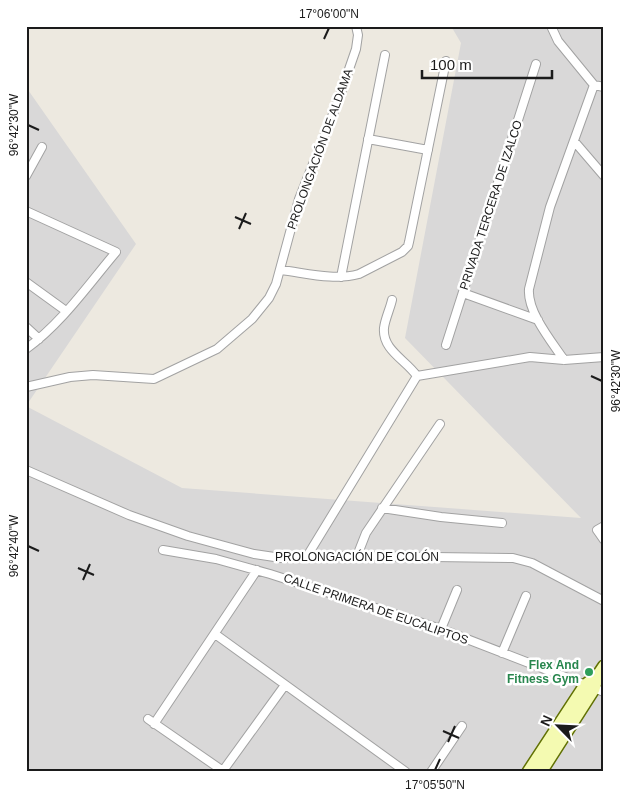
<svg xmlns="http://www.w3.org/2000/svg" width="630" height="798" font-family="Arial,sans-serif">
<style>
.residential{fill:#d9d8d8}
.lines{fill:none;stroke-linecap:round;stroke-linejoin:round}
.minor-casing{stroke:#a2a2a2;stroke-width:10}
.secondary-casing{stroke:#617103;stroke-width:14}
.minor{stroke:#fff;stroke-width:8}
.secondary{stroke:#f4fab1;stroke-width:11}
.ticks{fill:none;stroke:#1b1b1b;stroke-width:2}
.leisure-dot{fill:#2e9e5b;stroke:#fff;stroke-width:2}
.labels{text-anchor:middle;stroke-width:5;stroke-linejoin:round;paint-order:stroke}
.street-label{font-size:12px;fill:#1b1b1b;stroke:#fff}
.leisure-label{font-size:12px;font-weight:bold;fill:#27864d;stroke:#fff;text-anchor:end}
.neatline{fill:none;stroke:#1b1b1b;stroke-width:2}
.ticks-label{font-size:12px;text-anchor:middle;fill:#1b1b1b}
</style>
<rect width="100%" height="100%" fill="#ede9e0"/>
<path class="residential" d="M451,26H604V772H26V87L136,244L26,406L182,488L581,518L405,338L461,43Z"/>
<g class="lines">
<g class="minor-casing">
<path id="minor" d="M551,26L558,41L594,85
M368,139L428,150
M574,141L604,176
M26,176L42,147
M26,211L116,252C88,285 62,323 26,349
M281,270C306,273 334,281 359,274L402,252L408,246L409,242L446,61
M341,277L385,55
M26,282L66,311
M463,293L538,320
M392,300C390,309 385,319 384,328C382,350 406,360 417,376
M26,327L39,339
M446,345L536,64
M564,360C552,342 527,312 529,289L550,207L594,85L604,87
M417,376L530,357L564,360L604,357
M26,387L70,377L93,375L154,379L217,349L252,319L269,298L276,284L299,199L337,104L356,49L358,35L356,26
M26,470L129,515L188,536L254,554L281,558L357,556L513,558L532,563L604,601
M382,508L441,517L502,523
M604,526L597,530L604,540
M163,550L216,559L270,574L441,629L604,692
M357,556L366,533L440,424
M306,558L417,376
M441,629L457,590
M215,634L406,772
M502,653L526,596
M148,719L223,771
M154,724L257,570
M222,772L285,685
M431,772L462,726"/>
</g>
<g class="secondary-casing">
<path id="secondary" d="M528,772L585,685L598,675
M541,772L594,689L598,675L604,666"/>
</g>
<use href="#minor" class="minor"/>
<use href="#secondary" class="secondary"/>
</g>
<path class="ticks" d="M324,39L329,28M28,125L39,130M235,217L251,224M239,229L246,213M591,376L602,381M28,546L39,551M78,568L94,575M83,580L90,564M443,731L459,738M448,742L455,726M435,770L440,759"/>
<circle class="leisure-dot" cx="589" cy="672" r="5"/>
<g class="labels">
<g class="street-label">
<text transform="translate(320 149) rotate(-70)" y="4">PROLONGACIÓN DE ALDAMA</text>
<text transform="translate(491 205) rotate(-72)" y="4">PRIVADA TERCERA DE IZALCO</text>
<text x="357" y="561">PROLONGACIÓN DE COLÓN</text>
<text transform="translate(376 609) rotate(19)" y="4">CALLE PRIMERA DE EUCALIPTOS</text>
</g>
<g class="leisure-label">
<text x="579" y="669">Flex And<tspan x="579" dy="14">Fitness Gym</tspan></text>
</g>
</g>
<rect width="630" height="798" fill="none" stroke="#ffffff" stroke-width="55"/>
<g transform="translate(558 726) rotate(294)" stroke="#ffffff" stroke-width="4" paint-order="stroke">
<path d="M0-4L9 19L0 12L-9 19Z" fill="#1b1b1b"/>
<text y="-8" font-size="14" font-weight="bold" text-anchor="middle" fill="#1b1b1b">N</text>
</g>
<path d="M422 70v8h130v-8" fill="none" stroke="#1b1b1b" stroke-width="2.5"/>
<text x="430" y="70" font-size="15" fill="#1b1b1b" stroke="#ffffff" stroke-width="4" paint-order="stroke">100 m</text>
<rect x="28" y="28" width="574" height="742" class="neatline"/>
<g class="ticks-label">
<text x="329" y="18">17°06'00"N</text>
<text transform="translate(14 125) rotate(-90)" y="4">96°42'30"W</text>
<text transform="translate(616 381) rotate(-90)" y="4">96°42'30"W</text>
<text transform="translate(14 546) rotate(-90)" y="4">96°42'40"W</text>
<text x="435" y="789">17°05'50"N</text>
</g>
</svg>
